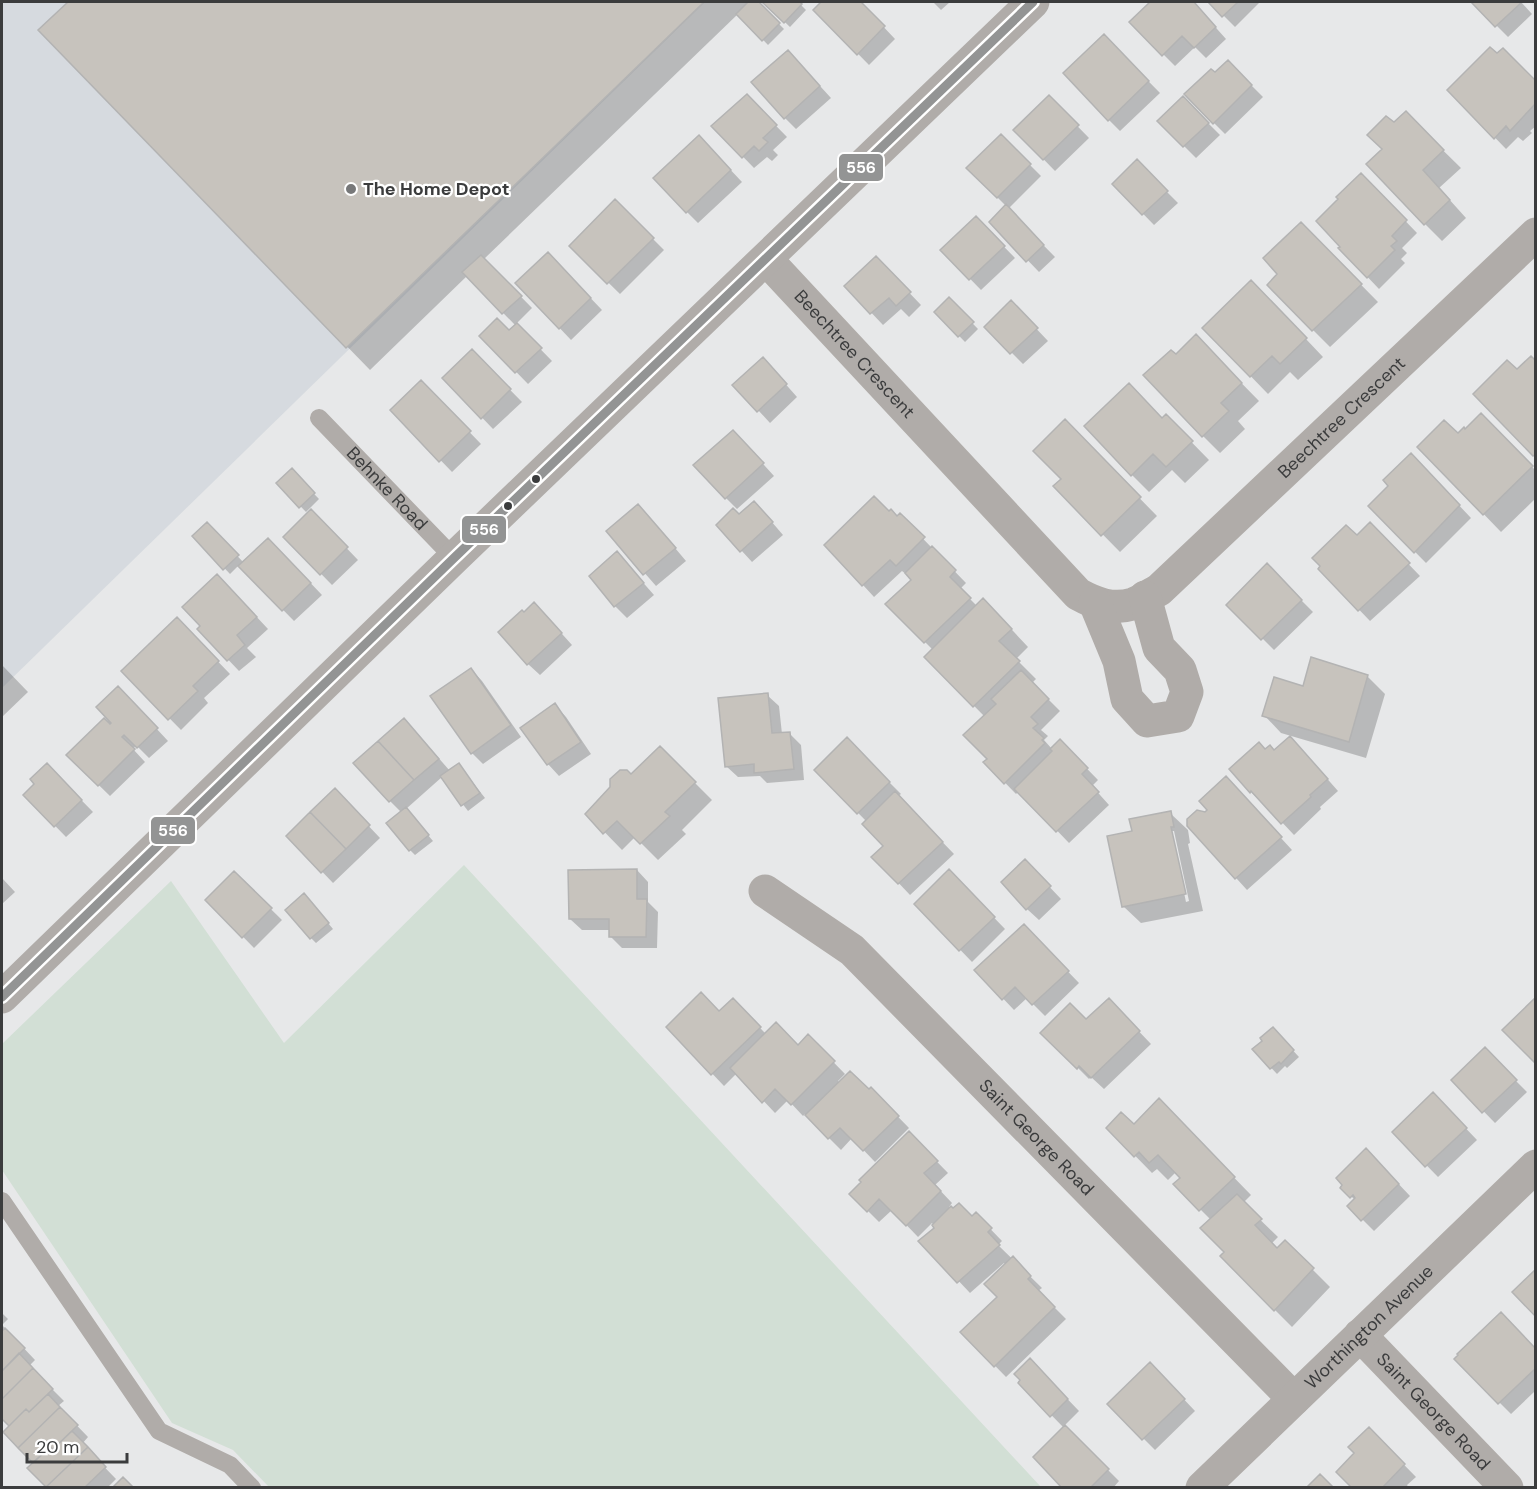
<svg xmlns="http://www.w3.org/2000/svg" width="1537" height="1489" font-family="'DM Sans',sans-serif">
<style>
.built{fill:#d6dadf}
.green{fill:#d2dfd5}
.shadow{fill:#0003;fill-rule:evenodd}
.building{fill:#c7c3bd;stroke:#b3b3b3;stroke-width:1.5}
.lines{fill:none;stroke-linecap:round;stroke-linejoin:round}
.lane{stroke:#b0aca9;stroke-width:18}
.street{stroke:#b0aca9;stroke-width:33}
.secondary{stroke:#b0aca9;stroke-width:33}
.bus-1-casing{stroke:#fff;stroke-width:14}
.bus-1{stroke:#939494;stroke-width:9}
.poi-dot{fill:#777879;stroke:#fff;stroke-width:2}
.bus-dot{fill:#3b3c3d;stroke:#fff;stroke-width:2}
.labels{text-anchor:middle;stroke-width:4.5;stroke-linejoin:round;paint-order:stroke}
.poi-label{font-size:18px;font-weight:bold;fill:#3b3c3d;stroke:#fff;text-anchor:start}
.street-label{font-size:18px;fill:#3b3c3d;stroke:#fff}
.line-badge{stroke:#fff;stroke-width:2}
.badge-label{font-size:16px;text-anchor:middle;font-weight:bold;fill:#fff}
</style>
<rect width="100%" height="100%" fill="#e7e8e9"/>
<path class="built" d="M2,2H705L2,688Z"/>
<path class="green" d="M464,865L1041,1487H269L233,1450L172,1423L2,1170V1044L171,881L284,1043Z"/>
<path class="shadow" d="M70,2H757L784,29L768,45L738,14L484,259L532,308L516,324L552,361L528,384L481,336L509,332L516,326L467,276L370,370L40,31Z
M764,2H798L806,10L790,27Z
M823,2H860L895,39L869,65L815,10Z
M933,2H950L941,10Z
M1152,2H1193L1226,39L1206,58L1195,47L1175,66L1131,22Z
M1210,2H1260L1235,27Z
M1473,2H1521L1532,14L1508,37Z
M1104,36L1160,93L1120,131L1109,120Z
M1228,62L1263,97L1225,134L1186,95L1215,74Z
M799,63L831,98L796,129L785,118Z
M1536,82V126L1530,131L1532,133L1523,141L1518,137L1506,149L1449,90Z
M747,96L787,137L773,150L778,155L772,161L767,157L754,168L713,126Z
M1049,97L1089,138L1055,171L1015,130Z
M1183,98L1220,135L1196,158L1159,121Z
M1405,113L1461,168L1439,188L1466,218L1442,241L1425,224L1384,149L1394,125Z
M1001,136L1041,176L1008,209L1055,257L1039,272L991,222L1006,206L968,168Z
M710,148L742,182L698,223L687,212Z
M1137,162L1178,203L1154,225L1114,184Z
M1361,175L1417,233L1402,248L1407,253L1401,259L1405,263L1379,289L1340,248Z
M615,201L664,250L620,294L571,246Z
M976,218L1015,258L981,290L942,250Z
M1318,241L1378,302L1330,347L1313,330Z
M876,258L921,305L909,317L901,309L883,325L846,286Z
M559,265L602,310L571,340L517,283Z
M949,299L978,329L965,342L936,312Z
M1268,299L1323,357L1298,380L1290,372L1268,394L1204,328Z
M1011,302L1048,341L1023,364L986,327Z
M472,351L522,402L493,429L444,378Z
M1213,354L1259,401L1238,421L1245,429L1220,453L1203,436L1176,356Z
M774,371L797,397L770,423L735,385Z
M421,382L481,444L452,472L392,410Z
M1481,415L1536,471V498L1501,532L1419,447L1458,435L1466,431Z
M1166,416L1209,460L1185,483L1172,470L1149,492L1132,475L1162,419Z
M1065,422L1157,516L1120,552L1055,486L1063,479Z
M744,443L774,476L737,509L726,498Z
M1422,466L1471,518L1426,563L1370,506L1391,486Z
M291,470L319,499L306,512L278,483Z
M311,511L358,560L332,585L285,537Z
M889,513L898,518L900,515L966,583L960,589L977,606L1000,617L1028,647L1016,659L1036,679L1032,683L1060,711L1041,730L1048,736L1044,740L1052,749L1060,741L1098,780L1092,786L1109,805L1069,843L1019,791L1016,794L985,762L989,759L985,717L926,657L933,650L887,604L913,580L902,571L874,597L863,585Z
M765,514L783,535L752,562L741,550L739,516Z
M649,517L686,561L656,586L608,531Z
M207,524L244,563L280,551L322,595L294,621L239,565L230,574L194,536Z
M1370,524L1420,576L1370,621L1320,569Z
M617,553L654,595L627,618L615,606L591,576Z
M1267,566L1313,612L1274,650L1229,605Z
M229,587L268,629L247,648L256,657L239,671L199,629Z
M545,615L572,645L540,675L528,664Z
M177,619L230,674L204,698L208,703L181,730L123,671Z
M2,665L28,692L2,717Z
M471,669L482,681L521,737L483,764L472,753Z
M1367,676L1385,694L1366,758L1281,733L1264,715Z
M767,695L779,706L782,734L789,733L801,745L804,780L767,783L760,776L738,777L726,766Z
M129,699L168,741L149,758L136,745L133,749L145,762L110,796L68,755L110,726Z
M555,705L566,717L591,754L559,776L548,764L522,728Z
M415,731L450,771L459,765L485,798L468,811L442,777L406,809L433,841L415,855L410,850L401,812L390,801Z
M847,740L901,794L898,796L954,854L910,895L874,857L885,846L867,822L816,770Z
M660,748L712,800L682,830L686,834L658,860L635,837L622,850L587,814L612,788L631,776Z
M1301,749L1338,791L1320,807L1321,809L1294,835L1263,802L1262,803L1251,792L1231,769L1265,750L1274,752Z
M47,765L93,812L66,837L25,795L36,784Z
M1237,790L1292,850L1247,890L1188,825Z
M346,802L380,838L333,883L288,836Z
M1170,813L1188,830L1190,843L1188,844L1203,911L1141,923L1123,906L1134,832ZM1171,831H1174L1189,901L1186,902Z
M1025,861L1061,899L1039,920L1027,909Z
M637,870L648,882V902L658,912L657,948H622L611,937L610,930H582L570,919Z
M949,871L1005,929L972,962L916,904Z
M234,873L282,920L254,948L207,900Z
M2,878L15,892L2,904Z
M309,900L333,929L316,943L311,938Z
M1024,926L1079,983L1045,1016L1027,998L1014,1010L976,970Z
M733,1000L766,1034L799,1047L808,1036L845,1074L838,1081L840,1083L869,1092L871,1089L909,1128L875,1162L852,1138L841,1150L805,1114L803,1116L788,1100L775,1113L737,1073L724,1086L668,1027L720,1013Z
M1109,1000L1151,1044L1104,1089L1091,1077L1089,1079L1043,1033L1086,1021Z
M1273,1029L1299,1057L1287,1068L1285,1066L1277,1074L1254,1049L1264,1041Z
M1485,1050L1527,1092L1495,1123L1453,1080Z
M1433,1094L1477,1140L1438,1177L1394,1132Z
M1176,1118L1251,1195L1243,1203L1278,1237L1271,1244L1277,1250L1285,1242L1330,1287L1292,1327L1275,1310L1226,1252L1211,1220L1175,1184L1182,1179L1176,1172L1168,1180L1157,1169L1152,1173L1108,1128L1134,1126Z
M909,1133L948,1173L935,1185L952,1203L949,1207L953,1210L972,1218L976,1214L1002,1241L998,1245L1042,1288L1038,1291L1066,1319L1006,1377L962,1332L999,1297L1006,1265L1004,1263L970,1293L921,1241L936,1228L932,1223L918,1237L892,1210L879,1222L851,1194Z
M1377,1161L1410,1196L1374,1231L1349,1206L1355,1200L1342,1187Z
M2,1313L8,1319L2,1325Z
M2,1325L35,1360L29,1366L64,1401L58,1406L88,1437L82,1444L116,1479L107,1488H48L29,1468L35,1463L11,1426L2,1416Z
M1536,1350V1395L1534,1392L1511,1414L1456,1359Z
M1030,1360L1079,1411L1064,1426L1119,1481L1113,1488H1065L1064,1428L1020,1383Z
M1161,1375L1195,1411L1155,1450L1109,1404Z
M1369,1429L1416,1477L1407,1485L1409,1488H1354L1356,1453Z"/>
<path class="building" d="M68,2H704L346,348L38,30Z
M748,2H759L780,23L762,41L736,14Z
M762,2H800L802,4L784,23Z
M821,2H861L885,26L857,55L813,10Z
M1150,2H1194L1216,27L1194,48L1182,36L1162,56L1129,22Z
M1208,2H1238L1222,17Z
M1471,2H1522L1495,27Z
M1104,34L1149,81L1108,121L1063,73Z
M1490,47L1497,53L1503,48L1536,81V103L1510,131L1506,126L1494,139L1447,90Z
M788,50L820,86L784,119L751,82Z
M1228,60L1252,85L1213,124L1184,94L1211,69L1215,72Z
M747,94L777,125L763,138L768,142L759,151L754,146L742,158L711,126Z
M1049,95L1079,125L1043,160L1013,130Z
M1183,96L1209,123L1183,147L1157,121Z
M1406,111L1444,150L1423,170L1450,200L1424,225L1366,164L1382,149L1367,135L1386,116L1394,122Z
M1001,134L1031,164L997,198L966,168Z
M699,135L731,170L686,213L653,178Z
M1137,159L1168,191L1142,215L1112,184Z
M1361,173L1407,220L1392,236L1397,241L1391,246L1395,250L1367,278L1338,248L1340,247L1316,221L1338,199L1336,197Z
M615,199L654,238L607,284L569,246Z
M1006,204L1044,245L1026,262L989,222Z
M976,216L1005,246L969,280L940,250Z
M1301,222L1362,284L1312,331L1267,285L1277,274L1263,258Z
M548,252L591,298L559,329L515,283Z
M481,255L522,296L502,314L462,272Z
M876,256L911,292L896,306L889,298L870,314L844,286Z
M1251,280L1307,338L1280,364L1272,356L1250,377L1202,328Z
M949,297L974,322L958,337L934,312Z
M1011,300L1038,328L1010,354L984,327Z
M497,318L509,330L517,323L542,348L515,373L479,336Z
M1196,334L1242,383L1221,403L1229,411L1202,437L1143,375L1171,350L1176,354Z
M472,349L511,389L481,419L442,378Z
M1531,356L1536,361V454L1533,456L1473,394L1507,360L1517,369Z
M763,357L787,384L757,412L732,385Z
M421,380L471,431L439,462L390,410Z
M1129,383L1162,418L1166,414L1193,441L1166,467L1153,454L1131,476L1084,426Z
M1481,413L1533,466L1483,515L1417,447L1444,420L1458,433L1464,427L1465,429Z
M1065,419L1141,497L1101,536L1053,486L1061,479L1033,451Z
M733,430L764,463L725,499L693,465Z
M1411,453L1460,505L1414,553L1368,506L1388,486L1383,480Z
M292,468L315,493L299,508L276,483Z
M874,496L889,511L891,509L897,516L900,513L925,537L896,566L890,560L862,586L824,545Z
M754,501L773,522L740,552L716,525L733,508L739,514Z
M638,504L676,548L643,575L606,531Z
M311,509L348,547L320,575L283,537Z
M207,522L239,555L223,570L192,536Z
M1370,522L1410,563L1358,611L1318,569L1320,566L1312,558L1346,525L1357,535Z
M268,538L311,583L282,611L238,566Z
M932,546L956,570L950,577L971,598L924,643L885,604L911,580L905,573Z
M617,551L644,583L614,607L589,576Z
M1267,563L1302,600L1261,640L1226,605Z
M217,574L257,617L237,635L245,645L227,661L197,629L200,626L182,607Z
M983,598L1012,629L999,641L1020,661L973,707L924,657Z
M534,602L562,633L527,665L498,632L522,610L524,612Z
M177,617L219,661L193,686L198,691L168,720L121,671Z
M1311,657L1368,675L1349,742L1262,716L1274,677L1303,686Z
M471,668L511,725L471,754L430,696Z
M1021,670L1049,699L1031,717L1038,724L1033,728L1044,738L1042,740L1045,743L1004,784L983,762L987,759L963,735L996,704L991,699Z
M118,686L158,728L137,748L124,735L122,737L135,749L98,786L66,755L104,718L110,724L111,723L96,707Z
M768,693L772,733L790,732L794,769L754,773V764L725,767L718,698Z
M555,703L581,742L547,765L520,728Z
M404,718L439,759L414,780L378,741Z
M1290,736L1328,779L1310,795L1311,797L1281,824L1251,791L1250,793L1229,769L1259,742L1265,749L1270,745L1274,750Z
M847,737L890,782L857,814L814,770Z
M1060,739L1088,768L1082,774L1099,792L1056,832L1014,789L1052,751L1050,749Z
M378,741L414,780L389,802L353,763Z
M660,746L696,782L665,812L670,816L640,844L617,821L603,834L585,814L610,787V779L620,770H627L631,774Z
M47,763L82,800L54,827L23,795L34,784L30,779Z
M459,763L480,793L461,806L440,776Z
M1226,776L1282,837L1235,879L1187,826V819L1197,810L1205,812L1207,810L1199,801Z
M335,788L370,825L346,849L310,812Z
M895,791L943,842L898,884L871,857L883,846L862,824Z
M406,807L429,835L409,851L386,823Z
M1171,811L1174,827H1171L1186,894L1122,907L1107,836L1132,831L1129,819Z
M310,812L346,849L321,873L286,836Z
M1025,859L1051,886L1026,910L1001,882Z
M637,869V899H647L646,937H609V919H569L568,870Z
M949,869L995,917L959,951L914,904Z
M234,871L272,908L242,938L205,900Z
M304,893L329,923L310,939L285,910Z
M1024,924L1069,971L1032,1005L1015,987L1002,1000L974,970Z
M701,992L719,1011L733,998L761,1027L711,1075L666,1027Z
M1536,997V1063H1535L1502,1030Z
M1109,998L1140,1031L1091,1078L1079,1066L1077,1069L1040,1033L1070,1003L1086,1019Z
M776,1022L798,1045L808,1034L835,1061L791,1105L775,1089L762,1103L730,1068Z
M1273,1027L1294,1050L1281,1064L1279,1062L1270,1069L1252,1049L1262,1041L1260,1038Z
M1485,1047L1517,1080L1482,1113L1451,1080Z
M850,1071L869,1089L871,1087L899,1116L863,1151L840,1128L828,1139L805,1115Z
M1433,1092L1467,1128L1425,1167L1392,1132Z
M1159,1098L1235,1177L1199,1211L1173,1184L1180,1178L1158,1155L1149,1163L1139,1152L1134,1157L1106,1128L1121,1112L1134,1124Z
M909,1131L938,1161L924,1173L941,1191L906,1226L879,1199L867,1212L849,1194L861,1182L859,1180Z
M1366,1148L1399,1184L1361,1221L1347,1206L1355,1198L1353,1195L1350,1198L1340,1188L1342,1185L1336,1178Z
M1237,1194L1262,1219L1255,1225L1277,1248L1285,1240L1314,1268L1274,1311L1220,1256L1224,1252L1200,1228Z
M959,1203L972,1216L976,1212L992,1228L988,1232L1000,1245L957,1283L918,1241L934,1228L932,1225L951,1206L953,1208Z
M1013,1256L1031,1276L1028,1279L1055,1307L994,1367L960,1332L997,1297L984,1284Z
M1536,1269V1317L1512,1292Z
M1501,1312L1536,1349V1368L1498,1404L1454,1359L1458,1355L1457,1354Z
M5,1328L25,1348L2,1371V1331Z
M19,1353L33,1368L2,1399V1371Z
M1030,1358L1068,1399L1050,1417L1018,1383L1020,1380L1014,1374Z
M1150,1362L1185,1399L1142,1440L1107,1404Z
M33,1368L53,1389L29,1412L26,1409L9,1426L2,1419V1399Z
M48,1394L60,1407L18,1448L3,1432L26,1409L29,1412Z
M60,1407L78,1425L53,1449L50,1447L33,1463L18,1448Z
M1065,1425L1109,1469L1090,1488H1062L1033,1457Z
M1369,1427L1405,1464L1382,1488H1352L1336,1472L1354,1453L1348,1447Z
M72,1431L88,1447L46,1487L27,1468L50,1447L53,1449Z
M88,1447L106,1467L84,1488L46,1487Z
M1320,1474L1334,1488H1306Z
M123,1477L134,1488H112Z"/>
<g class="lines">
<g class="lane">
<path id="s1" d="M319,418L454,558"/>
<path d="M2,1201L159,1431L230,1465L252,1488"/>
</g>
<g class="street">
<path id="s2" d="M766,259L1078,594C1096,604 1113,610 1133,604C1142,601 1151,594 1159,590L1536,234"/>
<path d="M1095,603L1119,661L1127,699L1147,721L1178,716L1187,692L1180,670L1159,648L1145,597"/>
<path id="s3" d="M765,891L852,950L1294,1399"/>
<path id="s4" d="M1360,1335L1507,1488"/>
</g>
<g class="secondary">
<path d="M2,997L454,558L1033,2"/>
<path id="s5" d="M1202,1488L1536,1166"/>
</g>
<g class="bus-1-casing">
<path id="bus-1" d="M2,997L454,558L1033,2"/>
</g>
<use href="#bus-1" class="bus-1"/>
</g>
<circle class="poi-dot" cx="351" cy="189" r="6"/>
<g class="bus-dot">
<circle cx="536" cy="479" r="5"/>
<circle cx="508" cy="506" r="5"/>
</g>
<g class="labels">
<g class="poi-label">
<text x="363" y="195">The Home Depot</text>
</g>
<g class="street-label">
<text dy="6" stroke="none"><textPath href="#s2" startOffset="130">Beechtree Crescent</textPath></text>
<text dy="6" stroke="none"><textPath href="#s2" startOffset="796">Beechtree Crescent</textPath></text>
<text dy="6" stroke="none"><textPath href="#s1" startOffset="98">Behnke Road</textPath></text>
<text dy="6" stroke="none"><textPath href="#s3" startOffset="368">Saint George Road</textPath></text>
<text dy="6" stroke="none"><textPath href="#s5" startOffset="232">Worthington Avenue</textPath></text>
<text dy="6" stroke="none"><textPath href="#s4" startOffset="106">Saint George Road</textPath></text>
</g>
</g>
<g class="line-badge">
<rect x="838" y="153" width="46" height="29" rx="6" fill="#939494"/>
<rect x="461" y="515" width="46" height="29" rx="6" fill="#939494"/>
<rect x="150" y="816" width="46" height="29" rx="6" fill="#939494"/>
</g>
<g class="badge-label">
<text x="861" y="173">556</text>
<text x="484" y="535">556</text>
<text x="173" y="836">556</text>
</g>
<rect width="1537" height="1489" fill="none" stroke="#3b3c3d" stroke-width="6"/>
<path d="M27 1453v9h100v-9" fill="none" stroke="#3b3c3d" stroke-width="3"/>
<text x="36" y="1453" font-size="18" fill="#3b3c3d" stroke="#ffffff" stroke-width="4.5" paint-order="stroke">20 m</text>
</svg>
